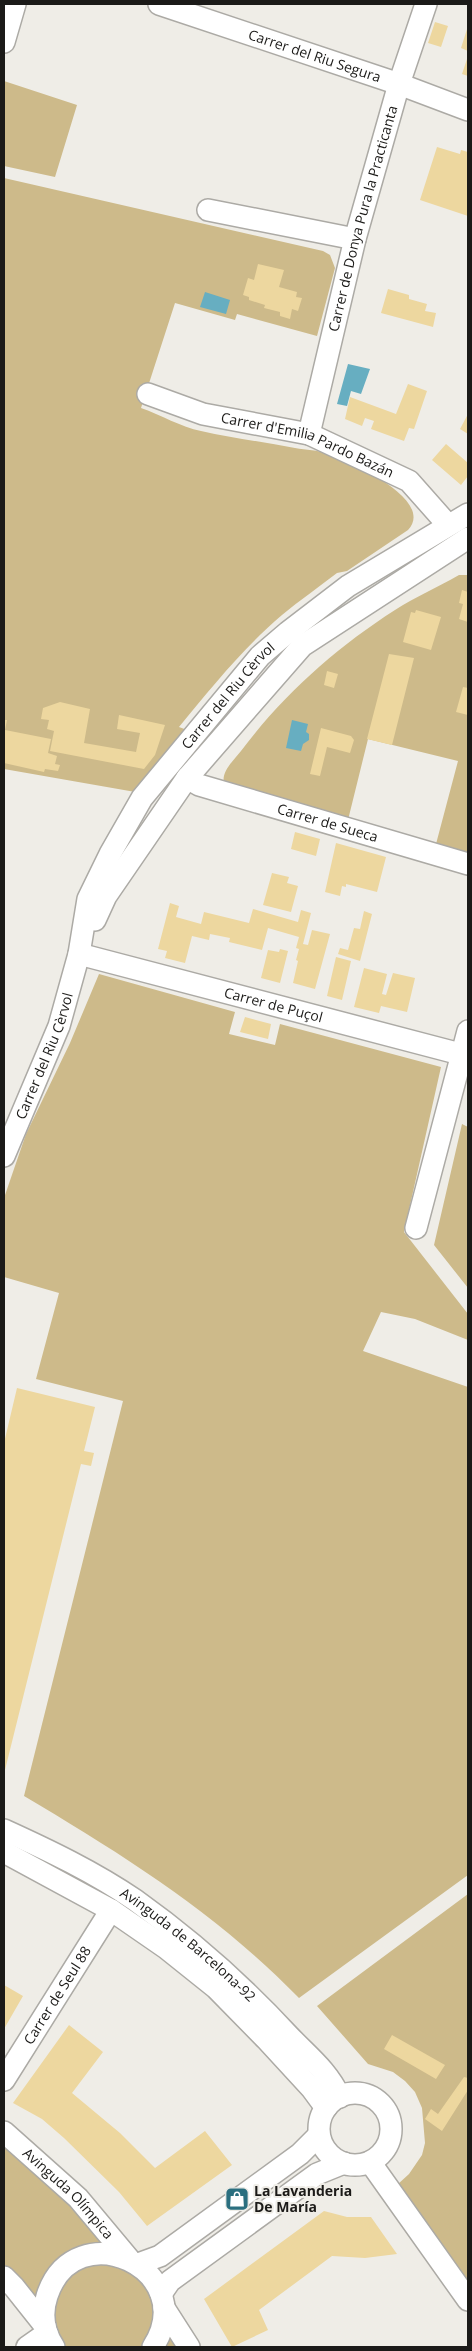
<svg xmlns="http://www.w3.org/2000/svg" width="472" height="2351" font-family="'Open Sans',sans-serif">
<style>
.green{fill:#cdba8a}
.water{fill:#67aec1}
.building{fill:#edd79f}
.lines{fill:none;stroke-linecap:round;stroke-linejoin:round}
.minor-casing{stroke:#acaaa5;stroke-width:24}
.minor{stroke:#fff;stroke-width:21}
.labels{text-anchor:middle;stroke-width:4;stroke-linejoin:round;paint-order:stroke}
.street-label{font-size:14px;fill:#1b1a18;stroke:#efede7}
.poi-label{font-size:14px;font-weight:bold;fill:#1b1a18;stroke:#efede7;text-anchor:start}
</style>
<rect width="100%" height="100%" fill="#efede7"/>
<path class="green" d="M4,81L77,105L55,177L4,166Z
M4,178L323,251L330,255L335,268L317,336L237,314L235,320L175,303L141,408C161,415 181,427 201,431C232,438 264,442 295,448C306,450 318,450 328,454C350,461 436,500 408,530L347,571L337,573C319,587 300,600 282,615C243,648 211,688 179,727L187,730L141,793L4,769Z
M459,575H468V853L436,844L458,761L368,739L348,820L224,783C221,771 235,759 241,751C283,695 337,647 395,610C415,597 438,587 459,575Z
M99,974L235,1012L229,1034L275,1045L280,1024L441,1067L404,1232L468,1314V1340L415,1319L381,1312L363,1351L468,1387V1875L299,1998C216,1913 125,1856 24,1796L123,1401L36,1379L59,1293L4,1277V1198L26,1134L70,1043Z
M462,1124L468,1127V1288L434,1245Z
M468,1894V2287L397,2185L409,2174L422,2155L425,2143L422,2108L415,2092L405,2081L393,2072L368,2064L317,2006Z
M4,2134L28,2153L164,2308L189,2347H57L4,2285Z"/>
<path class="water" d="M205,292L230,300L226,314L200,307Z
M348,364L370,369L361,394L351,391L347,406L337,404Z
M292,720L308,724L306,732L309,734V740L303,744L301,751L286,748Z"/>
<path class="building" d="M435,22L448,26L441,47L428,43Z
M468,26V51L461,48Z
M468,56V76L462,74Z
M437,147L460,154L461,150L468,152V216L420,200Z
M258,264L284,270L279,287L297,292L296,297L302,298L298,311L292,309L290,319L280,316V312L264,308L265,305L249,300V297L243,295L248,278L254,280Z
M388,289L409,295V299L427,304L425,311L436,313L433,327L381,313Z
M408,384L427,391L414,429L409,428L404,441L371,429L374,421L365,418L362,426L345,419L350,397L396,414Z
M468,414V434L460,429Z
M446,444L468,463V476L461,485L432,460Z
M462,590L468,592V622L459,619L463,604L459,603Z
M416,610L441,617L431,650L403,642L411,612L415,613Z
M389,654L414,658L392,745L367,739Z
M327,671L338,674L334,688L324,685Z
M463,687L468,688V715L456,712Z
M60,702L90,709L84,743L136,752L140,733L117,729L119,715L165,725L155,755L144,769L50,751L54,731L47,729L49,720L41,719L43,708Z
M4,720H7L5,730L51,739L48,753L57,756L55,764L60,765L58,771L45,769L44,772L4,763Z
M321,728L351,736L354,740L350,753L327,747L320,776L310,774Z
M295,832L320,839L316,856L291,849Z
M336,843L386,857L377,892L346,884V887L342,886L340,896L325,892Z
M272,873L289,877L287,883L298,886L291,912L263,905Z
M170,903L179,906L176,917L201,924L204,912L249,923L253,909L298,922L301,910L311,913L303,944L308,945L312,930L330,934L315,989L293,983L298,961L296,960L299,949L296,948L299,937L268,928L262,950L229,942L230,938L210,934L209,940L192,936L185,963L165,958L167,951L158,949Z
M364,911L372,914L360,961L338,954L340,948L348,950L354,928L360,929Z
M280,949L288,951L280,983L261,978L268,950L279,952Z
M336,957L351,961L342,1000L327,996Z
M364,968L387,974L382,994L386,995L393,973L415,978L407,1012L381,1006L379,1013L354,1007Z
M245,1017L271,1024L268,1039L240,1032Z
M17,1388L95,1407L84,1451L94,1453L91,1466L81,1464L4,1774V1443Z
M4,1985L23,1996L4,2029Z
M69,2025L103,2052L72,2093L120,2133L155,2168L205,2131L232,2165L147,2226L119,2192L64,2138L42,2119L13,2103Z
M392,2035L445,2065L436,2079L384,2049Z
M464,2077L468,2078V2090L442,2131L425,2119L431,2109L438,2114Z
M324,2211L347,2217H371L397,2254L365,2258L332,2256L259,2310L268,2330L232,2347L204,2299Z"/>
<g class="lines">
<g class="minor-casing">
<g id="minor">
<path id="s1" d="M159,4L399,84L468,110"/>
<path d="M4,42L15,4"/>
<path d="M208,210L355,239"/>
<path id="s2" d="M148,394L203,414L309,434L409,481L448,525"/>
<path id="s3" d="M309,434L355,239L399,84L426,4"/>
<path id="s4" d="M187,778L199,785L468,864"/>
<path d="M95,920L106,896L187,778L302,646L468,538"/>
<path id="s5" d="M79,954L468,1056"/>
<path id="s6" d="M4,1156L59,1026L79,954L88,899L110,854L142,798L260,656L288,632L348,586L468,514"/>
<path d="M416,1228L468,1031"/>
<path id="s7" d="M4,1830C48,1850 94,1872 135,1900C191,1940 242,1985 289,2036C309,2057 327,2070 340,2097"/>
<path d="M4,1852L111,1910L166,1948L216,1988L266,2039L312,2089L326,2108"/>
<path id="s8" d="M4,2080L111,1910"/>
<circle cx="355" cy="2129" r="36"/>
<path id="s9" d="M4,2132L78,2198L129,2259"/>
<path d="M370,2162L468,2300"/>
<path d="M138,2264L160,2256L300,2154L319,2135"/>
<path d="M4,2277L14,2287L45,2326"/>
<path d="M161,2294L170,2281L317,2174L344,2163"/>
<path d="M164,2308L189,2347"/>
<path d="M27,2347L47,2333"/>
<path d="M54,2347C44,2332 41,2314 47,2296C75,2210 202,2270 153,2347"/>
</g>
</g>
<use href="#minor" class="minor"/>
</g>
<defs>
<g id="shop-square" transform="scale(1.25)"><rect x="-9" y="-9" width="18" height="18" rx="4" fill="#2b6f7f" stroke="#efede7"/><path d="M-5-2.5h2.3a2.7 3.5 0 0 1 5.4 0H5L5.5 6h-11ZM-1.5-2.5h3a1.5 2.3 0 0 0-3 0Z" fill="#fff"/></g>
</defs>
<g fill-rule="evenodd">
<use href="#shop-square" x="237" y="2199"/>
</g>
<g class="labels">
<g class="street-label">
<text dy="5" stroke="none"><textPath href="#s1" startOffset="164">Carrer del Riu Segura</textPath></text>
<text dy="5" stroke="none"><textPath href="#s3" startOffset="222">Carrer de Donya Pura la Practicanta</textPath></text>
<text dy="5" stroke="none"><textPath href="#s2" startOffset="168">Carrer d'Emilia Pardo Bazán</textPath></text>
<text dy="5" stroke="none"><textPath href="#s6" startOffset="520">Carrer del Riu Cèrvol</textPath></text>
<text dy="5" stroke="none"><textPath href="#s4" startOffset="148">Carrer de Sueca</textPath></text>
<text dy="5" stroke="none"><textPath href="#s5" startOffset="201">Carrer de Puçol</textPath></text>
<text dy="5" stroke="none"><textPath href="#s6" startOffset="108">Carrer del Riu Cèrvol</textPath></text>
<text dy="5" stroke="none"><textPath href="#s7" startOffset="218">Avinguda de Barcelona-92</textPath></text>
<text dy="5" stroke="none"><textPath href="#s8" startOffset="100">Carrer de Seul 88</textPath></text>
<text dy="5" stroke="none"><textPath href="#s9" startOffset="89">Avinguda Olímpica</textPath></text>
</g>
<g class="poi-label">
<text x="254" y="2196">La Lavanderia<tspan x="254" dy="16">De María</tspan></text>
</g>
</g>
<rect width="472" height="2351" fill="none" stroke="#1b1a18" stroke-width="10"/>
</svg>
